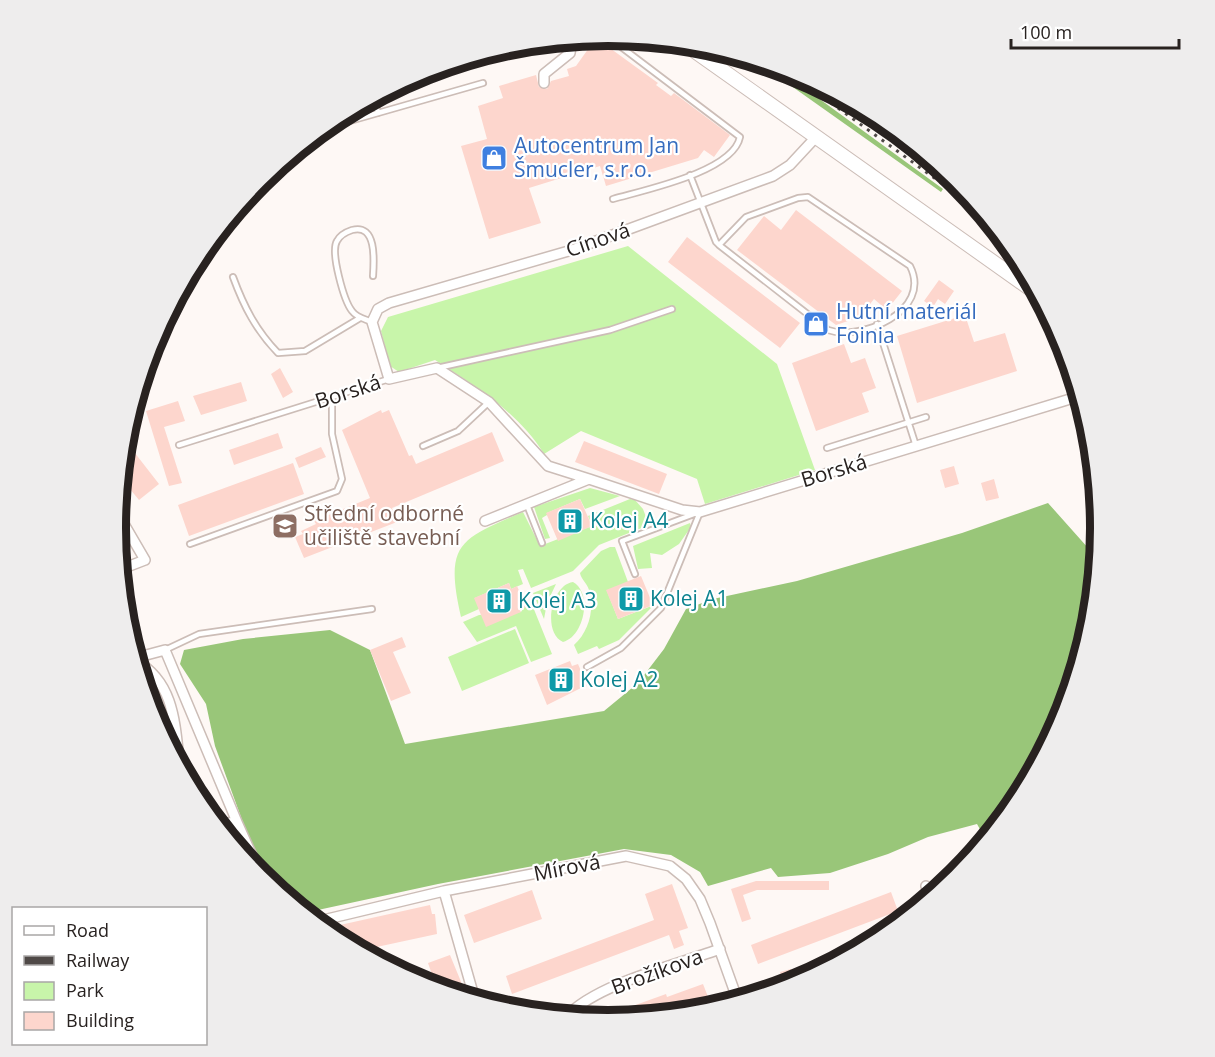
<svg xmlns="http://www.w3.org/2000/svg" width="1215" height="1057" font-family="'Open Sans',sans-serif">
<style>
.green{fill:#c8f5aa}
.forest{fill:#99c679}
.building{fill:#fdd6cd}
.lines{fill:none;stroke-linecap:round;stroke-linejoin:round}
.lane-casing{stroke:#ccbdb7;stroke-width:8}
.street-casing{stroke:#ccbdb7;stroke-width:12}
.secondary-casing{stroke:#ccbdb7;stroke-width:16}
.lane{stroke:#fff;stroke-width:4.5}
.street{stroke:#fff;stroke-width:9}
.secondary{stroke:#fff;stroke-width:14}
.rail{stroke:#4f4947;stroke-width:3;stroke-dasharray:3 6;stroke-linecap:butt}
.labels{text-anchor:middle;stroke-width:4.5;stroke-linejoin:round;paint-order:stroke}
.shop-label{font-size:21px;fill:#366cbe;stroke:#fff;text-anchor:start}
.street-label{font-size:21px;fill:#282220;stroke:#fff}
.education-label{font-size:21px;fill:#785e54;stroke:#fff;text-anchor:start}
.culture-label{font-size:21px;fill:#0d838f;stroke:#fff;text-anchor:start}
.rim{fill:none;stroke:#282220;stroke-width:8}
</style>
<rect width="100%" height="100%" fill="#fef8f5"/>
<path class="green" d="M628,246L777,364L815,470L705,504L697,479L581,431L544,454C518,412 475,386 435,360L399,372L390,366L381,331L388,317Z
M590,488L620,496L585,509L580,499L547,513V515L542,518L550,538L545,539L534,507Z
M630,499L635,500L643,509L649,525L599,545L573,571L531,588L523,569L518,570L523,584L511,589L509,583L475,598L479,609L461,617C444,543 460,539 523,512L540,546L592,526L588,516Z
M690,523L691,527L679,544L662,555L650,553L652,568L638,569L633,546Z
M610,547H615L628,582L607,591L618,619L654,605L619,640L599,649L597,646L578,654L574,645C589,632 595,608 589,590C587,583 581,579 580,573L601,551Z
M573,582C593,593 584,637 563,642C542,632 551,585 573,582Z
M556,584L547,603L544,619L533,593Z
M531,602L552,654L531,662L516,626L477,642L463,622L479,615L521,612L525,605Z
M515,629L529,663L462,691L448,657Z"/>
<path class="forest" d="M756,61L777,68L943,189L941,192Z
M1048,503L1097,558L1090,625L1062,717L1017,802L986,840L977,824L928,837L888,854L830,873L778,877L771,868L708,886L700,872L671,855L624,849L438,884L304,913L259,877L221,831L245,828L215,746L206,704L180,664L184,650L243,639L330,630L370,650L405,744L604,711L638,683L664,649L686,609L713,599L797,581L962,533Z"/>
<path class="building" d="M596,38L658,83L656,85L671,96L674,93L730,135L714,157L704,150L698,158L606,186L600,166L529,188L541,223L489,239L461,146L487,139L478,106L503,98L499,86L536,75L539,87L547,89L551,81L569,76L567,69L576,66Z
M796,210L902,291L887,310L874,299L860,317L836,325L737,250L764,216L781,230Z
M687,237L800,323L780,348L668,262Z
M939,280L954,291L945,304L938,299L933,307L924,301Z
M965,315L974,342L1005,333L1017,371L917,403L897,336Z
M844,344L851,363L865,358L876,388L862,393L869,412L816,431L792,363Z
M280,368L293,392L283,398L271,374Z
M241,382L247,401L201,415L193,396Z
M178,401L185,421L164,427L182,483L169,486L146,411Z
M381,410L382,413L389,410L409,456L412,455L416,464L492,432L504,461L392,508L397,522L304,558L295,537L303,534L301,531L316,524L314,521L370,498L342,430Z
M1084,410L1091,433L1093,460L1072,414Z
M278,433L283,448L234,465L229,450Z
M124,439L159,484L139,500L120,477Z
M584,441L667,474L659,494L575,462Z
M321,447L326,457L299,468L295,458Z
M293,463L304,494L189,536L178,505Z
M954,466L959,484L945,488L940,470Z
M994,479L999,498L986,501L981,483Z
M580,499L592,526L558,541L546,513Z
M641,576L653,605L618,619L606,590Z
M509,583L511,589L517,586L526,607L520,610L521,612L486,627L474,598Z
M402,637L406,647L393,652L411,693L391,701L370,650Z
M570,661L572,666L578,664L587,685L547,705L535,675Z
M756,881H829V890H757L743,895L751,919L742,922L731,889Z
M672,884L688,928L679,931L684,945L674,949L669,935L512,994L506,976L654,920L645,894Z
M532,890L542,919L474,943L464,915Z
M891,892L898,911L758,964L751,945Z
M430,905L432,914H435L437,934L358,951L341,942L340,925Z
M450,955L464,989L466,998L437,989L428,963Z
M791,969L794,984L784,987L780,972Z
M703,984L710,1002L674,1015L672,1012L659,1016L608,1021L594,1020L666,994L667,997Z"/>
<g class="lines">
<g class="lane-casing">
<path id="lane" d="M604,36L616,43L740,137C733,172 644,190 613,199
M572,43L582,38
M418,74L431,70
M374,97L378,113
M322,129L483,83
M690,175L716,242L719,245L828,330C860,341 933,312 910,266L808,197L798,198L746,217L719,245
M233,277C244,307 256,330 278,353L305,351L360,318
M372,322C365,319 357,318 352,311C344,301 330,252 337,241C340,235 346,232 352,230C377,223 374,261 373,276
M877,324L916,446
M437,368L610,330L672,309
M179,445L389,379
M423,446L458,431L489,402
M827,448L926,417
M527,505L542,543
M190,544L337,491L342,479L332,434V397
M635,574L622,541L694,514
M165,650L199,634L372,609
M587,667L621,648L661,608L700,512"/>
</g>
<g class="street-casing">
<path id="street" d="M544,83V74L570,53L572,40
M132,408L135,407
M589,479L548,466L489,402L437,368L389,379L372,322L378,309L389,303L572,250L773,176L790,165L816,137
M117,512L145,560L119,570
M485,521L589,479L682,510L700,512L1080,396
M135,658L165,650L237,822
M136,661C176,683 175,728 180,769
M216,824L237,822L263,880
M926,886L930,898
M444,891L475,1000
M315,922L444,891L626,856L670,866L686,879L700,899L710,923L738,1001
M566,1017C596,984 676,965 720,949"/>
</g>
<g class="secondary-casing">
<path id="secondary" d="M685,44L1038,294"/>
</g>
<use href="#lane" class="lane"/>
<use href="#street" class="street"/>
<use href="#secondary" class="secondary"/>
<path class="rail" d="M787,71L984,214"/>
</g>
<defs>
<g id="shop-square" transform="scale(1.35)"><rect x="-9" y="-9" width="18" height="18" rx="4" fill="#3f7fe0" stroke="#fff"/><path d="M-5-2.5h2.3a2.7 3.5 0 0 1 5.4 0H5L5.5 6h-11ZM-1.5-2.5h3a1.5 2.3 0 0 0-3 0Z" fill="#fff"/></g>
<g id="building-square" transform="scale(1.35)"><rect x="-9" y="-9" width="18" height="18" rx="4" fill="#0f9aa8" stroke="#fff"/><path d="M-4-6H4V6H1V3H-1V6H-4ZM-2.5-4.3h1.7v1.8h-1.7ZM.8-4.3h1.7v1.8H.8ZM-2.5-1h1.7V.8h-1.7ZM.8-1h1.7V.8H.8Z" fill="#fff"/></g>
<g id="school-square" transform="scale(1.35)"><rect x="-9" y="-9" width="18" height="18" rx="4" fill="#8d6e63" stroke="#fff"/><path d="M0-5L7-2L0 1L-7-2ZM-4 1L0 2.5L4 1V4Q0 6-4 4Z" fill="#fff"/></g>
</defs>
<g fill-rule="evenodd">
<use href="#shop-square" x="494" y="158"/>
<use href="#shop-square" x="816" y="324"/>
<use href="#building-square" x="570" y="521"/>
<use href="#school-square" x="285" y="526"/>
<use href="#building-square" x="631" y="599"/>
<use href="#building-square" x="499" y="601"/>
<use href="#building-square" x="561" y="680"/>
</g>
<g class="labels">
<g class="shop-label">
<text x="514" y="153">Autocentrum Jan<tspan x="514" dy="24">Šmucler, s.r.o.</tspan></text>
<text x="836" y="319">Hutní materiál<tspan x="836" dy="24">Foinia</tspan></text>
</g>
<g class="street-label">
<text transform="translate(598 240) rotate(-19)" y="7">Cínová</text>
<text transform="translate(348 392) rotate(-18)" y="7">Borská</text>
<text transform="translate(834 471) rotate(-17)" y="7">Borská</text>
<text transform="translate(567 868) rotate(-11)" y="7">Mírová</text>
<text transform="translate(657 972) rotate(-20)" y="7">Brožíkova</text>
</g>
<g class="education-label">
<text x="304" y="521">Střední odborné<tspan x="304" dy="24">učiliště stavební</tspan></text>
</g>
<g class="culture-label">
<text x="590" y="528">Kolej A4</text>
<text x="650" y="606">Kolej A1</text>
<text x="518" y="608">Kolej A3</text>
<text x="580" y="687">Kolej A2</text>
</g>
</g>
<path d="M0 0H1215V1057H0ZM126 528a482 482 0 1 1 964 0a482 482 0 1 1-964 0Z" fill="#eeeded" fill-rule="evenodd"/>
<path class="rim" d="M126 528a482 482 0 1 1 964 0a482 482 0 1 1-964 0Z"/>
<rect x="12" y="907" width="195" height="138" fill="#ffffff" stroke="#a9a7a6" stroke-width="1.5"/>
<rect x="24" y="926" width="30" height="9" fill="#ffffff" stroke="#a9a7a6" stroke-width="1.5"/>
<text x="66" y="937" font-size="18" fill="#282220">Road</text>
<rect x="24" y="956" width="30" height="9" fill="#4f4947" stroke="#a9a7a6" stroke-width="1.5"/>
<text x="66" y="967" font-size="18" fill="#282220">Railway</text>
<rect x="24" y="982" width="30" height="18" fill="#c8f5aa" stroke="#a9a7a6" stroke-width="1.5"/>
<text x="66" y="997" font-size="18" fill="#282220">Park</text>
<rect x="24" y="1012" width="30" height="18" fill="#fdd6cd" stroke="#a9a7a6" stroke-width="1.5"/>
<text x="66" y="1027" font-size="18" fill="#282220">Building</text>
<path d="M1011 39v9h168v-9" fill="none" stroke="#282220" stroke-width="3"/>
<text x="1020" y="39" font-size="18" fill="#282220" stroke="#ffffff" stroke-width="4.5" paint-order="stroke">100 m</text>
</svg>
